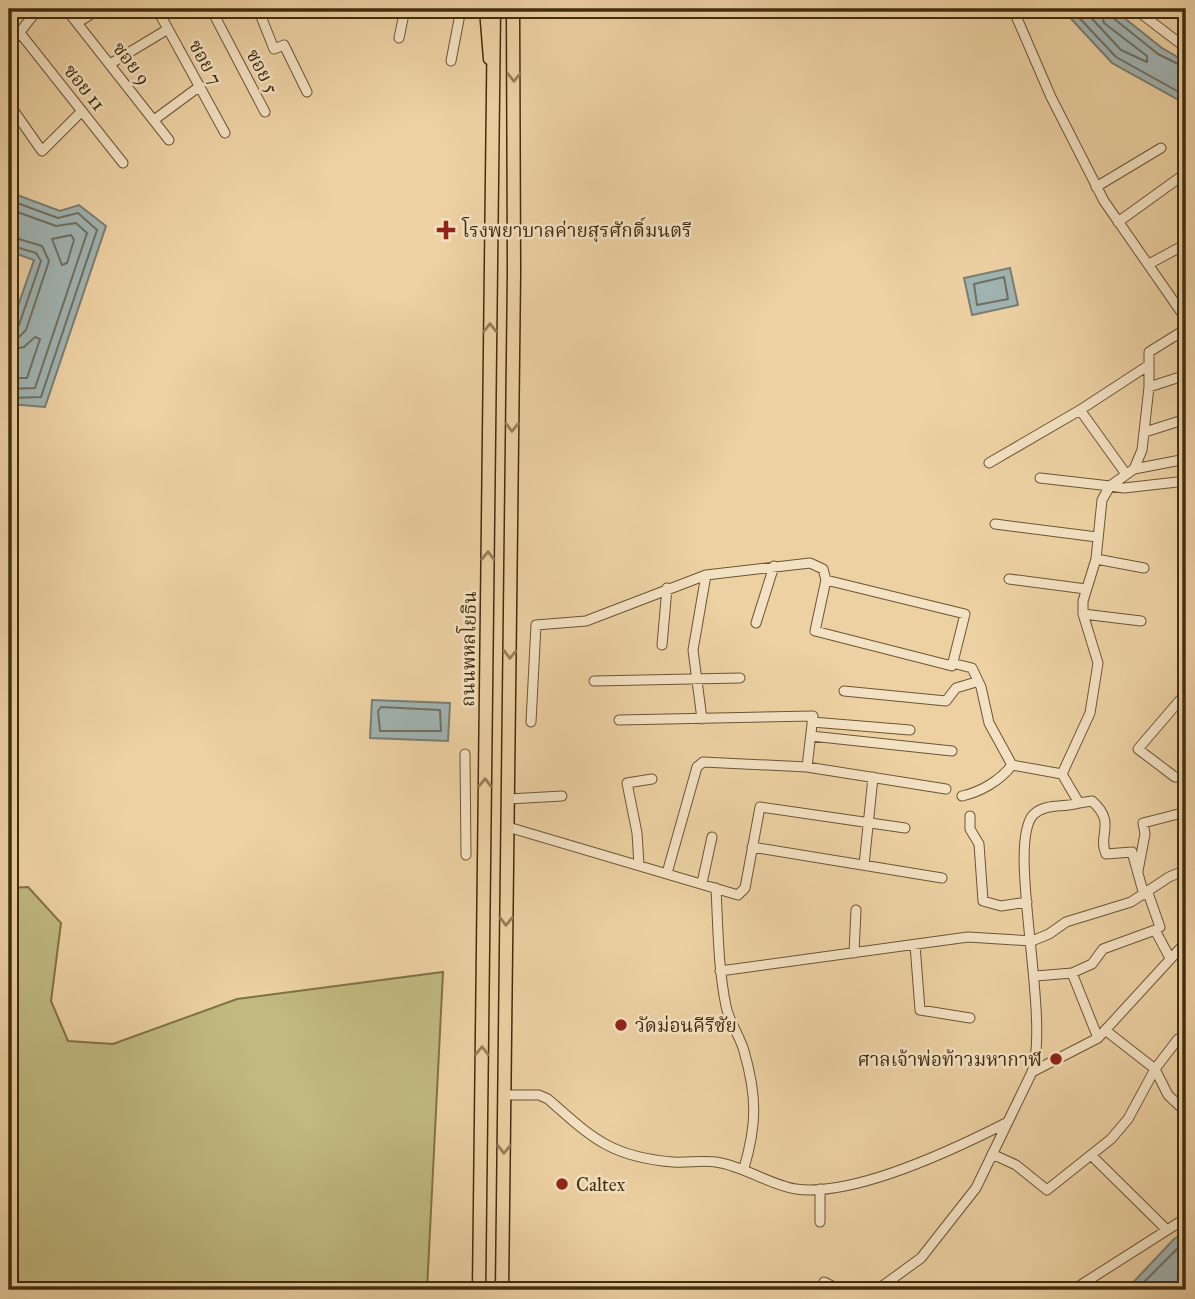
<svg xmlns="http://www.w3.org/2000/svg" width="1195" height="1299" font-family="'IM FELL Great Primer','Noto Serif Thai',serif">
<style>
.green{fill:#c0b980;stroke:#807247;stroke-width:2}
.water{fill:#a0b4b3;stroke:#7a7e71;stroke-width:2}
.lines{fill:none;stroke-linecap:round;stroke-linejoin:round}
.shore{stroke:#707060;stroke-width:2}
.minor-casing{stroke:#6c5533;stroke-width:11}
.major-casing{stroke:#412c0e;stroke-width:13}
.highway-casing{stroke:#412c0e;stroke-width:15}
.minor{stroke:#f3e1c3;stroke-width:9}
.major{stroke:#edd1a3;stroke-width:10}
.highway{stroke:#edd1a3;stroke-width:12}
.oneway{stroke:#977e58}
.poi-dot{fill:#8f2418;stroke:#f3e1c3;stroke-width:2.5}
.labels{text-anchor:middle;stroke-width:5;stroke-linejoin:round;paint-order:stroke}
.street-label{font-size:19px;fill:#412c0e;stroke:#f3e1c3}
.poi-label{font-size:19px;fill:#412c0e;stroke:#f3e1c3;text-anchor:start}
</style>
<rect width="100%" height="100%" fill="#edd1a3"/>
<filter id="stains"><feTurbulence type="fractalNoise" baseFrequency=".00286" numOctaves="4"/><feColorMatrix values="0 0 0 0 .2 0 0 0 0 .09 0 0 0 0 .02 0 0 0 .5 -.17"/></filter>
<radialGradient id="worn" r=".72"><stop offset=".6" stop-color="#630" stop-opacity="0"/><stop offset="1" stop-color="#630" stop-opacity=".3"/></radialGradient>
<path class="green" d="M28,887L61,923L51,1001L68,1041L113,1044L237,999L443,972L427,1290H9V888Z"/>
<path class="water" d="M1062,9H1113L1162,48L1186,62V104L1112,63Z
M9,192L60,211L79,205L106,226L45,407L9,404V332L34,260L9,251Z
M1010,268L1018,305L972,315L964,278Z
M372,700L450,703L448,741L370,738Z
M1186,1232V1275L1168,1290H1126L1174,1239Z"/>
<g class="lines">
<path class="shore" d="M1071,9L1116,57L1186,96
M1083,9L1121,50L1147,62V56L1104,23L1101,9
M1109,9L1112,17L1158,54L1186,68
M9,200L58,218L78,213L97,230L41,397L9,398
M9,209L56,226L76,223L87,233L35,388L9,389
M71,235L74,240L67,263L62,265L52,239Z
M9,236L42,246L49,261L26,330L19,337L9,340
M9,245L36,253L41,261L19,325L9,331
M1004,277L1008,299L977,305L974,284Z
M9,350L24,347L35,337L40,339L27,378H9
M381,707L440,710L441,731H380L378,711Z
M1136,1290L1186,1240"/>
<g class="minor-casing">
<path id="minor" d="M66,9L169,140
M157,9L225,133
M211,9L265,112
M258,9L274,49L284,45L307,92
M1013,9L1051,97L1104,201L1186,319
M1135,9L1186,48
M77,23L99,9
M20,33L123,163
M399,38L405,9
M9,46L38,9
M451,61L461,9
M110,64L168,29
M9,104L42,151L82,111
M154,120L200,86
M1096,187L1161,148
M1118,222L1186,173
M1149,264L1186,244
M1149,387L1186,375
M1080,410L1126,474
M1145,432L1186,419
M989,463L1080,410L1149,365
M1134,469L1186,459
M1040,478L1110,486L1134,469L1142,450L1149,387V352L1186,329
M995,524L1097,537
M1096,559L1144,568
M1009,579L1086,589
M1083,614L1141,621
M756,623L774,566
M662,645L667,588
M952,663L972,668L981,687L989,723L1012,765L1062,774
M594,681L740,678
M844,691L946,701L956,688L976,682
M1186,693L1138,749L1175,777H1186
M702,719L693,650L706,575
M619,720L813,716L807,767
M531,722L536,625L586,621L706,575L810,563L823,569L826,580L815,631L952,666L965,614L826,580
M812,722L910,730
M811,736L952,751
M465,754L466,855
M962,796C980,792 1000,781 1012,765
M508,799L562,796
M1079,803L1092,801C1117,823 1097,835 1106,854L1132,852L1144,895
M970,816V829L979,844L983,901L1001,906L1027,902
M508,827L738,895L745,888L760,807L905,828
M752,847L942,878
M639,865L637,833L627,783L652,779
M864,865L873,777
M1138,871L1145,834L1143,823L1186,812
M667,873L697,767L703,762L807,767L946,789
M702,883L712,837
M716,888C718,927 718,967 726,1006C729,1022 740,1036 744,1051C757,1096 757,1124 744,1168
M1148,893L1160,927L1155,930
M915,945L920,1010L970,1018
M854,953L856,910
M720,971L968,937L1032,941L1049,934L1066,922L1131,902L1169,877L1186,870
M1036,976L1072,973
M1105,1030L1155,1069L1168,1095L1186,1112
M1098,1038L1072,973L1092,964L1103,949L1155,930L1170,958
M1032,1072C1051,1017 1005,841 1034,814C1046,803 1064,808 1079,803L1062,774L1090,713L1098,663L1083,614V601L1096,559L1102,500L1110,486L1124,488L1186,481
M505,1095H539L548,1099C592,1138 611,1157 673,1162C687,1163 702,1160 716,1162C744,1166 772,1186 796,1189C854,1197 957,1148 1008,1122
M992,1154L1016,1165L1047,1190L1111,1139L1128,1119L1155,1069L1178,1039L1186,1042
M1091,1155L1167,1230
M820,1222V1189
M824,1282L840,1290
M877,1290L921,1258L976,1188L1032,1072L1098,1038L1186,942
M1073,1290L1186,1218"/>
</g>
<g class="major-casing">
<path id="major" d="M485,9L489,59"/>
</g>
<g class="highway-casing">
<path id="highway" d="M479,1290L494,9
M502,1290L514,272L513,9"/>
</g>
<use href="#minor" class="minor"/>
<use href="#major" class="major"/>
<use href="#highway" class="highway"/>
</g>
<defs><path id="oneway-chevron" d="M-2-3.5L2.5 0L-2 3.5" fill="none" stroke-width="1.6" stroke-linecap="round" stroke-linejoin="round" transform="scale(1.75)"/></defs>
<g class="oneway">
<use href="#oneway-chevron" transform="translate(514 77) rotate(90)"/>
<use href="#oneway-chevron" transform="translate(490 328) rotate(-90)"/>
<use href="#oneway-chevron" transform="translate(512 427) rotate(91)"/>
<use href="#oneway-chevron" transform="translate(488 556) rotate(-89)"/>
<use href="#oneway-chevron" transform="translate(510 654) rotate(91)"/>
<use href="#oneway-chevron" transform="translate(485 783) rotate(-89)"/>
<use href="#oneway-chevron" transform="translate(506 921) rotate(91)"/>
<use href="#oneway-chevron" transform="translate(482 1051) rotate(-89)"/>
<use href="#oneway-chevron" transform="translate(504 1149) rotate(91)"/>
</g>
<g class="poi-dot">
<path d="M442.5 219.5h7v7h7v7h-7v7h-7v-7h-7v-7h7z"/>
<circle cx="621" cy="1025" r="7"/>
<circle cx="1056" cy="1059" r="7"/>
<circle cx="562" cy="1184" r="7"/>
</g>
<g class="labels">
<g class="street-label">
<text transform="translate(206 62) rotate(61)" y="7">ซอย 7</text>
<text transform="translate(132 63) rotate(52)" y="7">ซอย 9</text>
<text transform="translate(263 71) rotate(62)" y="7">ซอย 5</text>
<text transform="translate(85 87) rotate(51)" y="7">ซอย 11</text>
<text transform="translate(468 649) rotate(-89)" y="7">ถนนพหลโยธิน</text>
</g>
<g class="poi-label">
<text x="462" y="237">โรงพยาบาลค่ายสุรศักดิ์มนตรี</text>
<text x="635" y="1032">วัดม่อนคีรีชัย</text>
<text x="1042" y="1066" text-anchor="end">ศาลเจ้าพ่อท้าวมหากาฬ</text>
<text x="576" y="1191">Caltex</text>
</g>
</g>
<rect width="1195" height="1299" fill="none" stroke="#edd1a3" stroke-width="35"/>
<rect x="10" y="10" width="1174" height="1278" fill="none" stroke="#412c0e" stroke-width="3.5"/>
<rect x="18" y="18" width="1160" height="1264" fill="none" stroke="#412c0e" stroke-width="2"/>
<rect width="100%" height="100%" filter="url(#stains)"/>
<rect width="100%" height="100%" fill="url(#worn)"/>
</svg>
